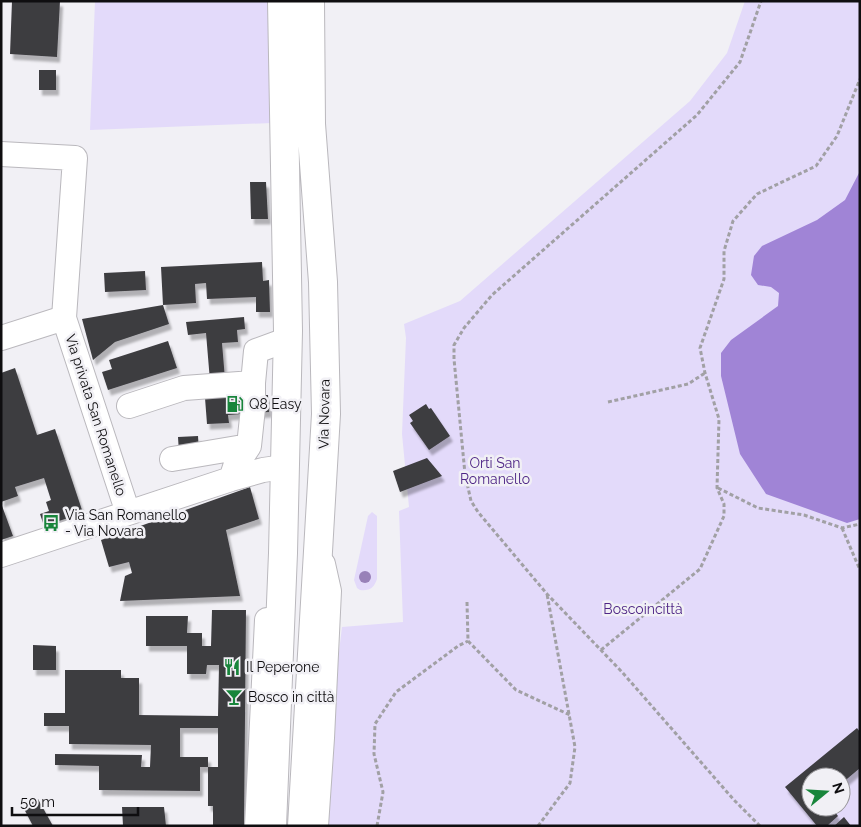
<svg xmlns="http://www.w3.org/2000/svg" width="861" height="827" font-family="Raleway,sans-serif">
<style>
.green{fill:#e3dafa;fill-rule:evenodd}
.water{fill:#a084d6}
.building{fill:#3e3d41;fill-rule:evenodd;filter:url(#shadow)}
.lines{fill:none;stroke-linecap:round;stroke-linejoin:round}
.minor-casing{stroke:#bab8bd;stroke-width:26}
.major-casing{stroke:#bab8bd;stroke-width:30}
.path{stroke:#a1a0a4;stroke-width:3;stroke-dasharray:4 2.5;stroke-linecap:butt}
.minor{stroke:#fff;stroke-width:24}
.major{stroke:#fff;stroke-width:28}
.tree{fill:#9881b8}
.labels{text-anchor:middle;stroke-width:5;stroke-linejoin:round;paint-order:stroke}
.poi-label{font-size:14px;fill:#0f0e10;stroke:#f1f0f5;text-anchor:start}
.street-label{font-size:14px;fill:#0f0e10;stroke:#f1f0f5}
.park-label{font-size:14px;fill:#4f2686;stroke:#f1f0f5}
</style>
<defs>
<filter id="shadow"><feDropShadow dx="3" dy="5.5" stdDeviation="1" flood-color="#0004"/></filter>
</defs>
<rect width="100%" height="100%" fill="#f1f0f5"/>
<path class="green" d="M95,1H273L272,123L90,130Z
M745,1H860V826H318L342,627L403,622L399,511L409,507L402,434L406,338L404,324L460,301L690,101L727,53ZM811,777H841V807H811Z
M372,512L377,516V579C374,588 370,591 360,590L357,588L354,580L368,516Z"/>
<path class="water" d="M860,171V519L847,523L766,494L740,454L721,376V353L731,340L778,306L779,293L771,287L758,285L751,275L754,256L762,246L817,220L845,200Z"/>
<path class="building" d="M12,1H60L57,57L10,54Z
M39,70H56V90H39Z
M250,182H266L268,219H251Z
M262,262L263,281L269,280L270,312H256V297L207,299L206,283L195,284L196,303L163,305L161,267Z
M145,271L146,290L105,292L104,273Z
M163,305L169,324L115,342L93,360L82,319Z
M244,317L245,329L237,330L238,342L222,343L225,379L210,381L206,333L188,335L186,322Z
M168,341L177,368L108,390L102,372L112,369L109,360Z
M15,368L37,435L55,429L83,513L44,526L40,514L49,511L46,502L51,500L44,478L15,487L18,496L1,502V373Z
M268,395L269,412L228,415L229,423L207,424L205,398Z
M426,404L429,409L431,408L450,436L429,450L410,423L413,421L409,415Z
M198,436L199,452L179,453L178,437Z
M427,458L442,476L400,492L393,471Z
M250,487L259,519L226,530L240,596L120,601L125,576L132,573L129,562L109,567L101,540Z
M1,503L13,536L1,540Z
M212,610H246L244,826H213V806H208V767H200V791L99,790V766L55,765V754L142,755L141,767H150L151,745L69,744V726H44V713H65V670H121V678H139V715L218,716L219,665H207L206,674H187V646H146V616H188L187,633H202V646H211ZM180,728H218V767H208V757H180Z
M33,645L56,646V670H33Z
M857,728L860,732V768L841,784V777H811V807H831L838,816L827,826H817L785,787Z
M38,799L53,826H33L23,807Z
M122,807H164L166,826H123Z
M844,817L851,826H834Z"/>
<g class="lines">
<g class="minor-casing">
<path id="minor" d="M1,154L75,158L64,318L128,513
M1,338L64,318
M129,406L184,388L253,383
M172,459L249,446
M231,479L235,467L249,446L253,408V383L256,351L278,343
M1,555L231,479L263,470L284,467
M257,826L267,620
M316,826L322,738L329,591L323,564"/>
</g>
<g class="major-casing">
<path id="major" d="M272,826L283,553L288,331L282,1
M302,826L326,414L323,282L311,124L310,1"/>
</g>
<path class="path" d="M608,402L688,384L705,373
M718,488L758,508L804,515L842,528L860,524
M842,528L860,570
M467,602L468,641L516,690L570,715
M601,650L700,569L724,516V504L717,488L719,419L705,373L700,348L724,279V251L733,221L757,194L816,166L837,136L860,79
M377,826L383,792L374,754L375,724L396,692L458,646L468,641
M538,826L570,783L575,747L547,594
M760,826L734,800L622,672L547,594L478,512L471,501L465,474L454,359V345L464,328L492,295L697,115L740,62L761,1"/>
<use href="#minor" class="minor"/>
<use href="#major" class="major"/>
</g>
<circle class="tree" cx="365" cy="577" r="6"/>
<defs>
<g id="fuel-bare" transform="scale(1.35)"><path d="M-5.5-6h7V0h2V4h1.3V-2.5L3-4.5l.8-.8L6-3V5H2.5V1h-1V6h-7ZM-4.2-4.7v3.2H.2V-4.7Z" fill="#18853b" stroke="#f1f0f5" stroke-width="2.5" paint-order="stroke"/></g>
<g id="bus-bare" transform="scale(1.35)"><path d="M-5-6H5V4H4V6H2V4H-2V6H-4V4H-5ZM-3.5-4V0h7V-4ZM-3.5 1.2v1.5H-2V1.2ZM2 1.2v1.5H3.5V1.2Z" fill="#18853b" stroke="#f1f0f5" stroke-width="2.5" paint-order="stroke"/></g>
<g id="restaurant-bare" transform="scale(1.35)"><path d="M-5-6h1v4h1v-4h1v4h1v-4h1v5L-1.5 .5V6h-2V.5L-5-1ZM5-6V6H3V1.5H1.5Q1.5-4 5-6Z" fill="#18853b" stroke="#f1f0f5" stroke-width="2.5" paint-order="stroke"/></g>
<g id="bar-bare" transform="scale(1.35)"><path d="M-6-5H6L.8 .8V4.5H3.5V6h-7V4.5H-.8V.8Z" fill="#18853b" stroke="#f1f0f5" stroke-width="2.5" paint-order="stroke"/></g>
</defs>
<g fill-rule="evenodd">
<use href="#fuel-bare" x="235" y="404"/>
<use href="#bus-bare" x="51" y="523"/>
<use href="#restaurant-bare" x="232" y="667"/>
<use href="#bar-bare" x="234" y="697"/>
</g>
<g class="labels">
<g class="poi-label">
<text x="249" y="409">Q8 Easy</text>
<text x="65" y="520">Via San Romanello<tspan x="65" dy="16">- Via Novara</tspan></text>
<text x="246" y="672">Il Peperone</text>
<text x="248" y="702">Bosco in città</text>
</g>
<g class="street-label">
<text transform="translate(324 414) rotate(-89)" y="5">Via Novara</text>
<text transform="translate(96 415) rotate(72)" y="5">Via privata San Romanello</text>
</g>
<g class="park-label">
<text x="495" y="468">Orti San<tspan x="495" dy="16">Romanello</tspan></text>
<text x="643" y="614">Boscoincittà</text>
</g>
</g>
<rect width="861" height="827" fill="none" stroke="#0f0e10" stroke-width="5"/>
<g transform="translate(826 792) rotate(72)"><circle r="24" fill="#f1f0f5" stroke="#979699"/>
<path d="M0-4L9 19L0 12L-9 19Z" fill="#18853b"/>
<text y="-8" font-size="14" font-weight="bold" text-anchor="middle" fill="#0f0e10">N</text>
</g>
<path d="M12 807v8h126v-8" fill="none" stroke="#0f0e10" stroke-width="2.5"/>
<text x="20" y="807" font-size="15" fill="#0f0e10" stroke="#f1f0f5" stroke-width="4" paint-order="stroke">50 m</text>
</svg>
